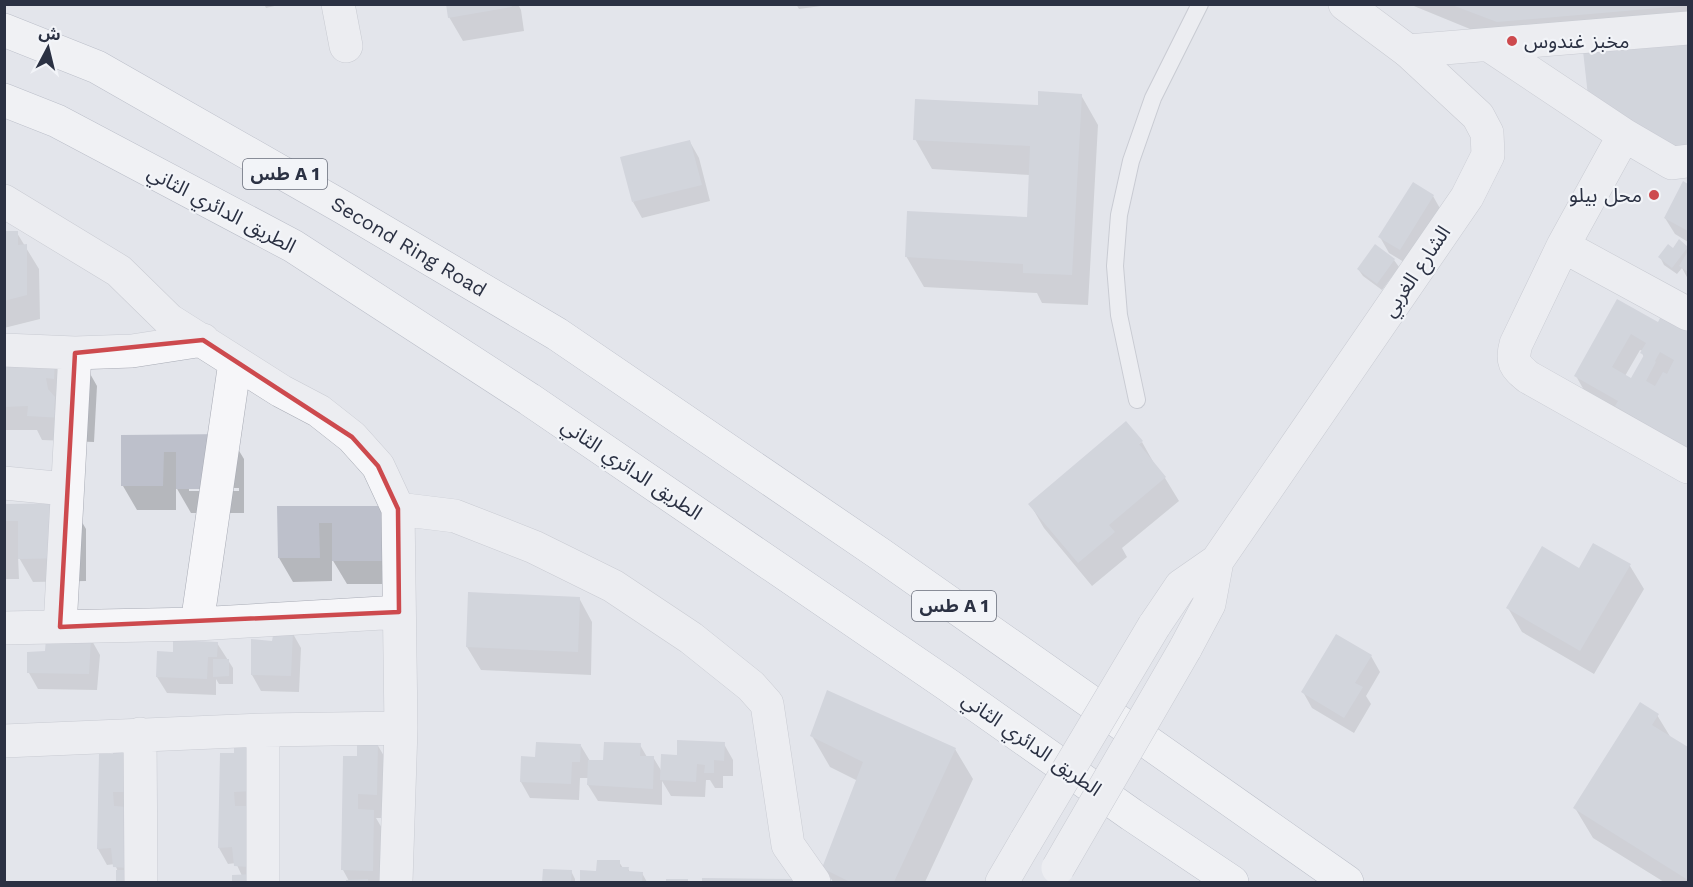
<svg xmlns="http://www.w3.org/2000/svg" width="1693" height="887" font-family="'Work Sans','Noto Sans Arabic',sans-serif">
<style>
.shadow{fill:#0003;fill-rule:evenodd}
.building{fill:#bdc0cb;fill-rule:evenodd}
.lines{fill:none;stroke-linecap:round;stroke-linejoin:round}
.service-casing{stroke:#a8abb5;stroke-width:18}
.minor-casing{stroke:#a8abb5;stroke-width:34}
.tertiary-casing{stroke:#a8abb5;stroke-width:34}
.trunk-casing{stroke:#8a90a1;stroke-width:34}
.service{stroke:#f6f6f9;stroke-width:16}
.minor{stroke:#f6f6f9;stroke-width:33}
.tertiary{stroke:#f6f6f9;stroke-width:33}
.trunk{stroke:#fff;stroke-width:33}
.tertiary-bridge-casing{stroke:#a8abb5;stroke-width:34;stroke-linecap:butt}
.tertiary-bridge{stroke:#f6f6f9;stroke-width:33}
.marked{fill:none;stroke:#cd4a4e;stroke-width:4.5;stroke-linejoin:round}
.poi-dot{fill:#cd4a4e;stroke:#f2f4f8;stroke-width:2}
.labels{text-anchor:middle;stroke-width:4.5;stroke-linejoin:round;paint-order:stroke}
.shield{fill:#f2f4f8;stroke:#676c79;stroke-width:1.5}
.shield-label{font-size:18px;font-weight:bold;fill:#2b3143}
.poi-label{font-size:20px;fill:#2b3143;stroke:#f2f4f8;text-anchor:start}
.street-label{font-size:20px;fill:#2b3143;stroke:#f2f4f8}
</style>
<rect width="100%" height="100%" fill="#e3e5eb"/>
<path class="shadow" d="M264,4H283L266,8Z
M447,4H518L521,10L524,31L463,41L449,17Z
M796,4H836L799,9Z
M1409,4H1688V22L1509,45Z
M1688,42V163L1585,53Z
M1081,95L1098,125L1088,305L1042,303L1037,293L924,287L906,256L1028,219L1030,175L932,169L915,139Z
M690,142L699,158L710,201L642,218L633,202Z
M1684,183L1688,186V242L1675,234L1665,218Z
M1433,196L1442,212L1409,265L1389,253L1380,237Z
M4,232L17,233L39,269L40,319L4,328Z
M1687,248L1688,250V279L1682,268L1677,274L1664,265L1660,257L1673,250Z
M1394,260L1399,267L1382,290L1363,276L1358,269Z
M1618,301L1658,324L1661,318L1688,333V464L1585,392L1576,376ZM1640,350L1643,351L1642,353L1644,357L1632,380L1625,376Z
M4,363L54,364L67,387L84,363L97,386L94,442L42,440L37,430H4Z
M123,436H230L244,459V513H191L176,487V510H137L123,486ZM189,488H239V491H189Z
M1142,442L1155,465L1165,478L1179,501L1122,548L1127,557L1092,586L1044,528L1030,504Z
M4,505H72L86,529V581L33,582L18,556L19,579H4Z
M386,507L400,584H347L332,559V581L293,582L279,558V508Z
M1594,545L1630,566L1644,589L1594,674L1522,632L1508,608L1579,570Z
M579,598L592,622L591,675L481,670L467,647Z
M292,632L301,648L299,692L261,691L252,675L273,643Z
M91,639L100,655L97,690L38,689L29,673L46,652Z
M217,643L233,668V684H219L216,679V695L167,693L157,677L174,653Z
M1371,656L1380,672L1366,696L1371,704L1354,733L1312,708L1303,692Z
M1657,715L1671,738L1688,749V882H1664L1593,838L1575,808Z
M812,736L955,749L973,779L925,882H833L824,867L858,781L830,767Z
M254,741L257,882H234V876H242L236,863L228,864L219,848L222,754L235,755Z
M114,742L143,882H118V872L115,864L107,865L98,849L101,755H114Z
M377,744L391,768L390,818H376L386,835V882H348L349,881L343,870L358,758Z
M724,744L733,760V776H723V788H715L710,780H706L705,797L671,796L662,781V805L598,801L588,785L589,778H580L579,800L530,798L521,782L537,758L581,746L590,761L605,762L640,745L647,757H653L662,772L678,757Z
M619,862L623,868H628L630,873H642L647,882H582V872L598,873Z
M544,870L571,871L575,879V882H544Z
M703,880L797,881L798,882H703Z"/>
<path class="building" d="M446,4H511L512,7L448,18Z
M1682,4V6L1497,22L1452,5Z
M1688,40V153L1588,96L1583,51Z
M1038,91L1082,94L1072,275L1023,273V264L905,257L907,211L1027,217L1030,146L913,140L915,99L1038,105Z
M690,140L702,185L632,202L620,157Z
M1683,181L1688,184V231L1664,218Z
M1413,182L1434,195L1400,250L1378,237Z
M4,231H18V245L27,244V295L4,301Z
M1679,239L1688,247L1672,268L1658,257L1668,244L1673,248Z
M1375,244L1395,259L1377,284L1357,269Z
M1688,251V272L1679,266Z
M1617,299L1658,322L1661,316L1688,331V449L1615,406L1618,401L1574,376ZM1631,334L1646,343L1640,353L1644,355L1631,378L1612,367ZM1660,352L1674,360L1667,374L1663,372L1655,386L1646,381L1656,362L1655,361Z
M4,361L55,362L54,379L46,378L48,389L55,397L54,410H64L81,419L27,416L28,406L4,407Z
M1126,421L1143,441L1139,444L1166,477L1109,525L1115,532L1078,563L1028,504Z
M231,434V489H176V452H164L163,486H121V435Z
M73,503V558L18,559V521H4V504Z
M277,506H387V561H332V523H319L320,558H278Z
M1593,543L1631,564L1580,651L1506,608L1542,546L1579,568Z
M468,592L580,597L578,652L466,647Z
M274,630L293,631L291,676L251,675V639L272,641Z
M1336,634L1372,655L1355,683L1363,687L1344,718L1301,692Z
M46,638H91L89,674L27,673V652L45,651Z
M173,640L218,642L217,657H208L207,679L156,677L157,651L173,652Z
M213,659H229V676L213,677Z
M827,690L956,748L894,882H850L822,868L863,762L810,736Z
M1640,702L1659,714L1652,725L1688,747V880L1573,808Z
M234,739L255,740L253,791L234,792L235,806H251L249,867L234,866L232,847L218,848L220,753H234Z
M113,740H134L132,792H113L114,806L130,807L128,868L113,867L111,848L97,849L99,754H113Z
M677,740L725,742L724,761L714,760V773H704L705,765L697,764L696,782L660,780L661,754L677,755Z
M357,742L378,743L377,795L358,794V809L374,810L373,871L341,870L343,756H357Z
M536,742L581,744L580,762H572L571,784L520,782L521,756L535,757Z
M604,742L641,743L640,756H654L653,789L587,785L588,760H603Z
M597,860H620V867H629L628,871L643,872L642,882H580V870L596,871Z
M543,869L572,870L571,882H542Z
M116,870H138L137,882H116Z
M254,874L253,882H232V875Z
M702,878L798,879V882H702Z
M368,879V882H346V880Z
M666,879H688V882H666Z"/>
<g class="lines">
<g class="service-casing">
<path id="service" d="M1137,400L1119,315L1115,266L1119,215L1131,161L1153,98L1200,4"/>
</g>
<g class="minor-casing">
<path id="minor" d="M338,4L346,46
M1489,45L1624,135L1672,163L1688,161
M1408,51L1688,28
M1624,135L1563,246L1516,344C1511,362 1515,366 1528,377L1688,467
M4,201L119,271L169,320L281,391L319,411L352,437L378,466L398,509L401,728L396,882
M1563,246L1688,314
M4,350L75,353L132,351L203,340
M4,483L66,489
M398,509L455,516L534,547L613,586L691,638L751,686L767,704L788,845L814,882
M197,624L235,362
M60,627L75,353
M4,628L197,624L399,612
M263,730V882
M140,734L141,882
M4,741L263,730L401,728"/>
</g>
<g class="tertiary-casing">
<path id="tertiary" d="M1154,626L1181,586L1217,561L1467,197L1488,155L1487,133L1478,116L1408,51L1345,4
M1185,649L1209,604L1217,561
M1002,882L1026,841"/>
</g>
<g class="trunk-casing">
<g id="trunk">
<path id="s1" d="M4,30L97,67L344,208L557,334L880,554L1347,882"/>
<path d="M4,100L57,121L293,246L529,399L948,685L1132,815L1232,882"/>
</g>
</g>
<use href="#service" class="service"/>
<use href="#minor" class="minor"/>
<use href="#tertiary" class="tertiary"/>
<use href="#trunk" class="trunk"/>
<g class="tertiary-bridge-casing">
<path id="tertiary-bridge" d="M1026,841L1154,626
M1058,868L1185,649"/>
</g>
<use href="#tertiary-bridge" class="tertiary-bridge"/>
</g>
<path d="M0 0H1693V887H0ZM203,340L352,437L378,466L398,509L399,612L60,627L75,353Z" fill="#e3e5eb" fill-opacity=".55" fill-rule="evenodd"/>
<path class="marked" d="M203,340L352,437L378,466L398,509L399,612L60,627L75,353Z"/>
<g class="poi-dot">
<circle cx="1512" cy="41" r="6"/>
<circle cx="1654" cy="195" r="6"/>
</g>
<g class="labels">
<g class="shield">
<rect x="243" y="159" width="84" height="30" rx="4.5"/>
<rect x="912" y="591" width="84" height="30" rx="4.5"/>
</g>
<g class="shield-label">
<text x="285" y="180">طس A 1</text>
<text x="954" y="612">طس A 1</text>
</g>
<g class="poi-label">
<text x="1524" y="48">مخبز غندوس</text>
<text x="1642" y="202" text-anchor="end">محل بيلو</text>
</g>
<g class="street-label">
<text transform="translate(222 209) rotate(28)" y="7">الطريق الدائري الثاني</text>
<text dy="7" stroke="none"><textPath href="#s1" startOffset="460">Second Ring Road</textPath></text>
<text transform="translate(1416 271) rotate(-56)" y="7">الشارع الغربي</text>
<text transform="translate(632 469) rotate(34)" y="7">الطريق الدائري الثاني</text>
<text transform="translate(1032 744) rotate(35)" y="7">الطريق الدائري الثاني</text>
</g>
</g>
<rect width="1693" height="887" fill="none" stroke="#2b3143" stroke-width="12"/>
<g transform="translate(48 48) rotate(7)" stroke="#f2f4f8" stroke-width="4.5" paint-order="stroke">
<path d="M0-4.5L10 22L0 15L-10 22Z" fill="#2b3143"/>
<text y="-9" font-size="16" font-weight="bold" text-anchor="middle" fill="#2b3143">ش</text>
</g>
</svg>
